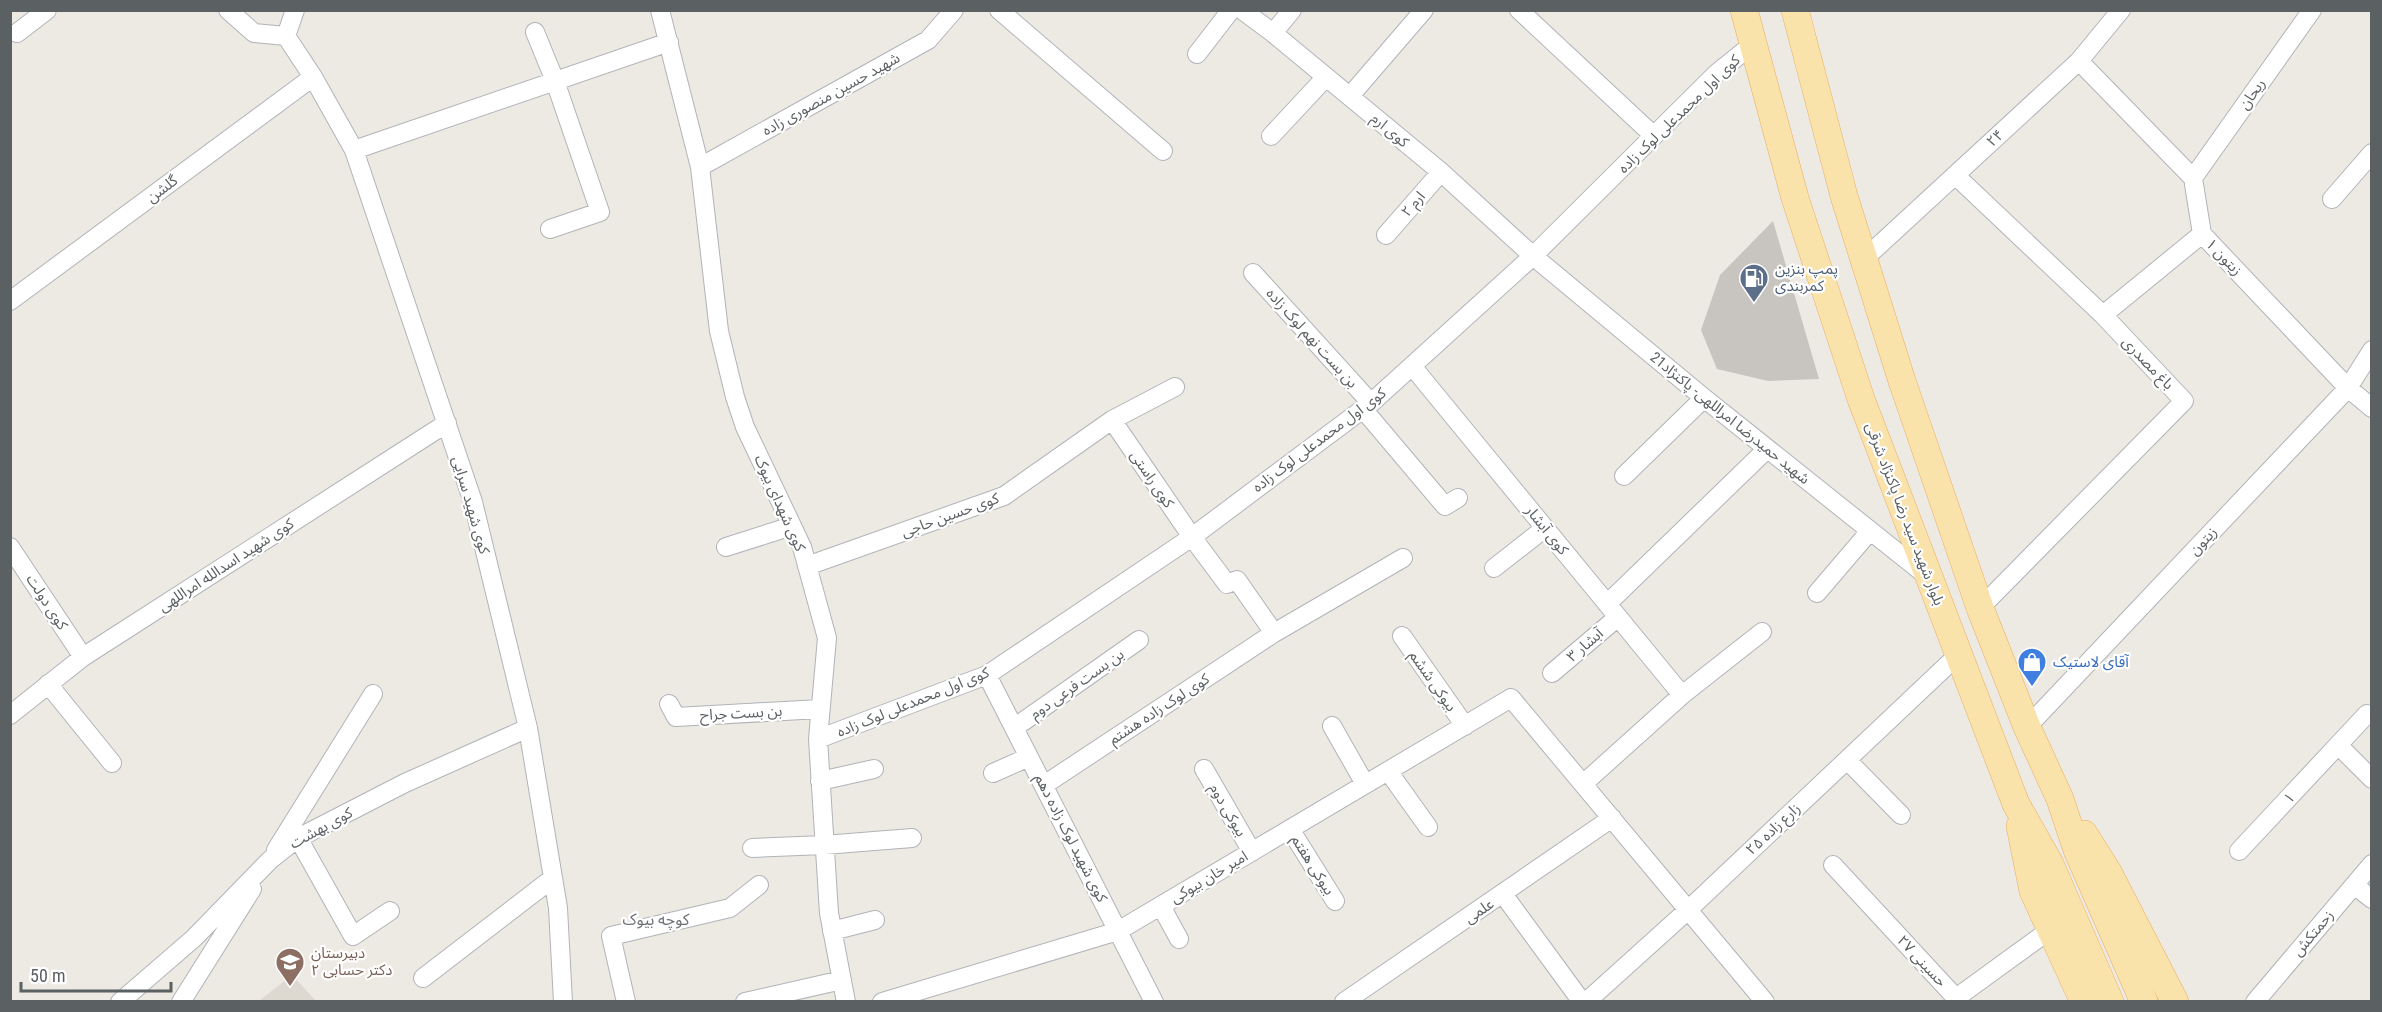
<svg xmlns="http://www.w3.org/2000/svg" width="2382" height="1012" font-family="'Roboto Condensed','Noto Sans Arabic',sans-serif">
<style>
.education{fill:#ddd9d1}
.building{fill:#c8c4bf}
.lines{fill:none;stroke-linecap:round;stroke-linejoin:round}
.street-casing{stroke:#b0b4b8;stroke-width:20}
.primary-casing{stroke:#e9af60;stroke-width:28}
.street{stroke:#fff;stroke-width:18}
.primary{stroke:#fae2ab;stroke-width:27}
.labels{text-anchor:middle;stroke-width:4.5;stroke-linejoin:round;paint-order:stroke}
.street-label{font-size:15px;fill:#5b6063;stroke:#fff}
.service-label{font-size:15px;fill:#4e5e75;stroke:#fff;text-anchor:start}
.shop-label{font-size:15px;fill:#366cbe;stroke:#fff;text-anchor:start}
.education-label{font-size:15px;fill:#785e54;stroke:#fff;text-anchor:start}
.neighbourhood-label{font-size:16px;fill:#6c7275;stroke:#fff}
</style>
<rect width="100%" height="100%" fill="#ede9e3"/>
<path class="education" d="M292,975L316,1001H259Z"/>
<path class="building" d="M1773,221L1819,379L1768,381L1717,369L1701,330L1720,275Z"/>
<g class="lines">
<g class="street-casing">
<path id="street" d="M228,10L254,33L286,36
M660,10L700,167L719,331L735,397L745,427L802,547L827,638L818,739L829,913L846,1002
M999,10L1163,151
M1242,10L1273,33L1441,172L1533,256L1704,398L1927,576
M1519,10L1654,136
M535,32L555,81L600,212L550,229
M17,33L47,10
M1273,33L1292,10
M286,36L313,77L354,150L473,502L528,728L558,908L563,1002
M286,36L295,10
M1197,54L1231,10
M2079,61L2193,178L2202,234L2348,388L2372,408
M1350,96L1424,10
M1271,136L1326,77
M354,150L669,42
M700,167L928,40L954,10
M1955,175L2103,315L2184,401L1980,608
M2193,178L2312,10
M2332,199L2372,153
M1386,235L1441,172
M1864,259L2079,61L2121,10
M1253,273L1371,403
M10,301L313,77
M2103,315L2202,234
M1412,366L1682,695
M1363,409L1445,506L1458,498
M1112,420L1192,537L1227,584L1237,580L1274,633L1403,558
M1624,476L1704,398
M10,547L83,657
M726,547L792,526
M807,566L1004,496L1112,420L1175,387
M1494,568L1545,528
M1817,593L1870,531
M1607,604L1767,449
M1402,636L1465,726
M1552,673L1618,617
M987,675L1154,1002
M48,684L112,763
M669,704L676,717L820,709
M2367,714L2338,745L2372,779
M10,715L83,657L447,423
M1332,726L1365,784
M2027,727L2348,388L2372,350
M1014,728L1139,640
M818,739L987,675L1192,537L1371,403L1533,256L1717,73L1753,44
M1847,760L1901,815
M1204,769L1252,852
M1388,771L1428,827
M993,773L1029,757
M820,781L874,769
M1583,784L1682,695L1762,632
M1044,785L1274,633
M1290,829L1335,901
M298,838L353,936L390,911
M752,848L824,845L912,838
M276,850L373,694
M2239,851L2338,745
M1833,865L1956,998L2051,929
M2354,885L2372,899
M1503,894L1582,1002
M1161,906L1179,939
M832,931L875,920
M423,978L553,878
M120,1002L194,938L270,860L298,838L405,783L528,728
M181,1002L252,889
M626,1002L611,936L730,908L759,885
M745,1002L842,980
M882,1002L1118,931L1511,698L1765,1002
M1344,1002L1612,818
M1586,1002L1688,910L1959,654
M2255,1002L2372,864"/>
</g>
<g class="primary-casing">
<path id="primary" d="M1744,10L1795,198L1861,399L2016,804L2050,864L2110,1002
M1795,10L1844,196L1902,381L1980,608L2027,727L2060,799L2077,850L2144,1002
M2020,826L2033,891L2084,1002
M2084,834L2108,872L2175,1002"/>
</g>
<use href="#street" class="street"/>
<use href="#primary" class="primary"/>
</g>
<defs>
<g id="fuel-pin" transform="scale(1.5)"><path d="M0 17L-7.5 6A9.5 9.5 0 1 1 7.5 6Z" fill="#5c6f8a" stroke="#fff"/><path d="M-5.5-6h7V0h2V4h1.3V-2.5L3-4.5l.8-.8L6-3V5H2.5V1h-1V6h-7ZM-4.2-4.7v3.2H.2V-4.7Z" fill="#fff"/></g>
<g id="shop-pin" transform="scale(1.5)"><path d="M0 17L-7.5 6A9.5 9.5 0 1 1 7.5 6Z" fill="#3f7fe0" stroke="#fff"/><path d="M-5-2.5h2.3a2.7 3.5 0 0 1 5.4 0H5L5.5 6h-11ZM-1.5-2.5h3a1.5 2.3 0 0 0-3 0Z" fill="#fff"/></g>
<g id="school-pin" transform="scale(1.5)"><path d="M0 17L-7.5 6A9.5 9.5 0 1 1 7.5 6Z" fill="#8d6e63" stroke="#fff"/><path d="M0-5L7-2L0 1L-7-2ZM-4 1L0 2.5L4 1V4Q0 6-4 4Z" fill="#fff"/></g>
</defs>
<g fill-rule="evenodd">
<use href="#fuel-pin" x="1754" y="278"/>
<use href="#shop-pin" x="2032" y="662"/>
<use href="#school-pin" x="290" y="962"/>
</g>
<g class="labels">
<g class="street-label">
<text transform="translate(831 94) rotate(-29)" y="5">شهید حسین منصوری زاده</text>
<text transform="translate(2252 94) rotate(-55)" y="5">ریحان</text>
<text transform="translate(1679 114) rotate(-44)" y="5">کوی اول محمدعلی لوک زاده</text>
<text transform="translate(1390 130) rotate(40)" y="5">کوی ارم</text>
<text transform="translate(1995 138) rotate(-43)" y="5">۲۴</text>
<text transform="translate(162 189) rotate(-37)" y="5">گلشن</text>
<text transform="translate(1413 204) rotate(-49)" y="5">ارم ۲</text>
<text transform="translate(2224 257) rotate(46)" y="5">زیتون ۱</text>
<text transform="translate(1312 338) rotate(48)" y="5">بن بست نهم لوک زاده</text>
<text transform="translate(2148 363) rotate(46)" y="5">باغ مصدری</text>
<text transform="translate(1730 418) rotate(39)" y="5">شهید حمیدرضا امراللهی- پاکنژاد21</text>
<text transform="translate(1319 440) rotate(-37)" y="5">کوی اول محمدعلی لوک زاده</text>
<text transform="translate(1152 479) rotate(56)" y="5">کوی راستی</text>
<text transform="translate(780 503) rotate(66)" y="5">کوی شهدای بیوک</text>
<text transform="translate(471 505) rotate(74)" y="5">کوی شهید سرایی</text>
<text transform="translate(1905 514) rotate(69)" y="5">بلوار شهید سید رضا پاکنژاد شرقی</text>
<text transform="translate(950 515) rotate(-20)" y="5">کوی حسین حاجی</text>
<text transform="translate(1547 530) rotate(51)" y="5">کوی آبشار</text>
<text transform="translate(2203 541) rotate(-47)" y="5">زیتون</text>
<text transform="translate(226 565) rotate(-33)" y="5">کوی شهید اسدالله امراللهی</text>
<text transform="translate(47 602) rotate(57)" y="5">کوی دولت</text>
<text transform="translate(1585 645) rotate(-41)" y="5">آبشار ۳</text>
<text transform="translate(1433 681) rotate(55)" y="5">بیوکی ششم</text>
<text transform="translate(1077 684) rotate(-35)" y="5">بن بست فرعی دوم</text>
<text transform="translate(913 702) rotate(-22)" y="5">کوی اول محمدعلی لوک زاده</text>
<text transform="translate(1159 709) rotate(-33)" y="5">کوی لوک زاده هشتم</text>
<text transform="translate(741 713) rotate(-3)" y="5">بن بست جراح</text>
<text transform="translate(2289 798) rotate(-47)" y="5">۱</text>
<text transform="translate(1228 810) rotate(60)" y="5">بیوکی دوم</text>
<text transform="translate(321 828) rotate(-29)" y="5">کوی بهشت</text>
<text transform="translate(1773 829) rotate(-43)" y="5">زارع زاده ۲۵</text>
<text transform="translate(1071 838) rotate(63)" y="5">کوی شهید لوک زاده دهم</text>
<text transform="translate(1313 865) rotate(58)" y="5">بیوکی هفتم</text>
<text transform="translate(1209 877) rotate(-31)" y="5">امیر خان بیوکی</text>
<text transform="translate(1479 911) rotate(-34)" y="5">علمی</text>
<text transform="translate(2313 933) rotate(-50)" y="5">زحمتکش</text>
<text transform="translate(1922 961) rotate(47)" y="5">حسینی ۲۷</text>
</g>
<g class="service-label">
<text x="1775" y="274">پمپ بنزین<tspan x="1775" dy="17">کمربندی</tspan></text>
</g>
<g class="shop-label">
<text x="2053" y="667">آقای لاستیک</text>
</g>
<g class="education-label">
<text x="311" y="958">دبیرستان<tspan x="311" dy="17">دکتر حسابی ۲</tspan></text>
</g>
<g class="neighbourhood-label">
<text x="656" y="925">کوچه بیوک</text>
</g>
</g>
<rect width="2382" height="1012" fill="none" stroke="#5b6063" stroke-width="24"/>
<path d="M21 982v9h150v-9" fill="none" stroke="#5b6063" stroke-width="3"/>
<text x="30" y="982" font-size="18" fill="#5b6063" stroke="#ffffff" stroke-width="4.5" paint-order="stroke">50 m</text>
</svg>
